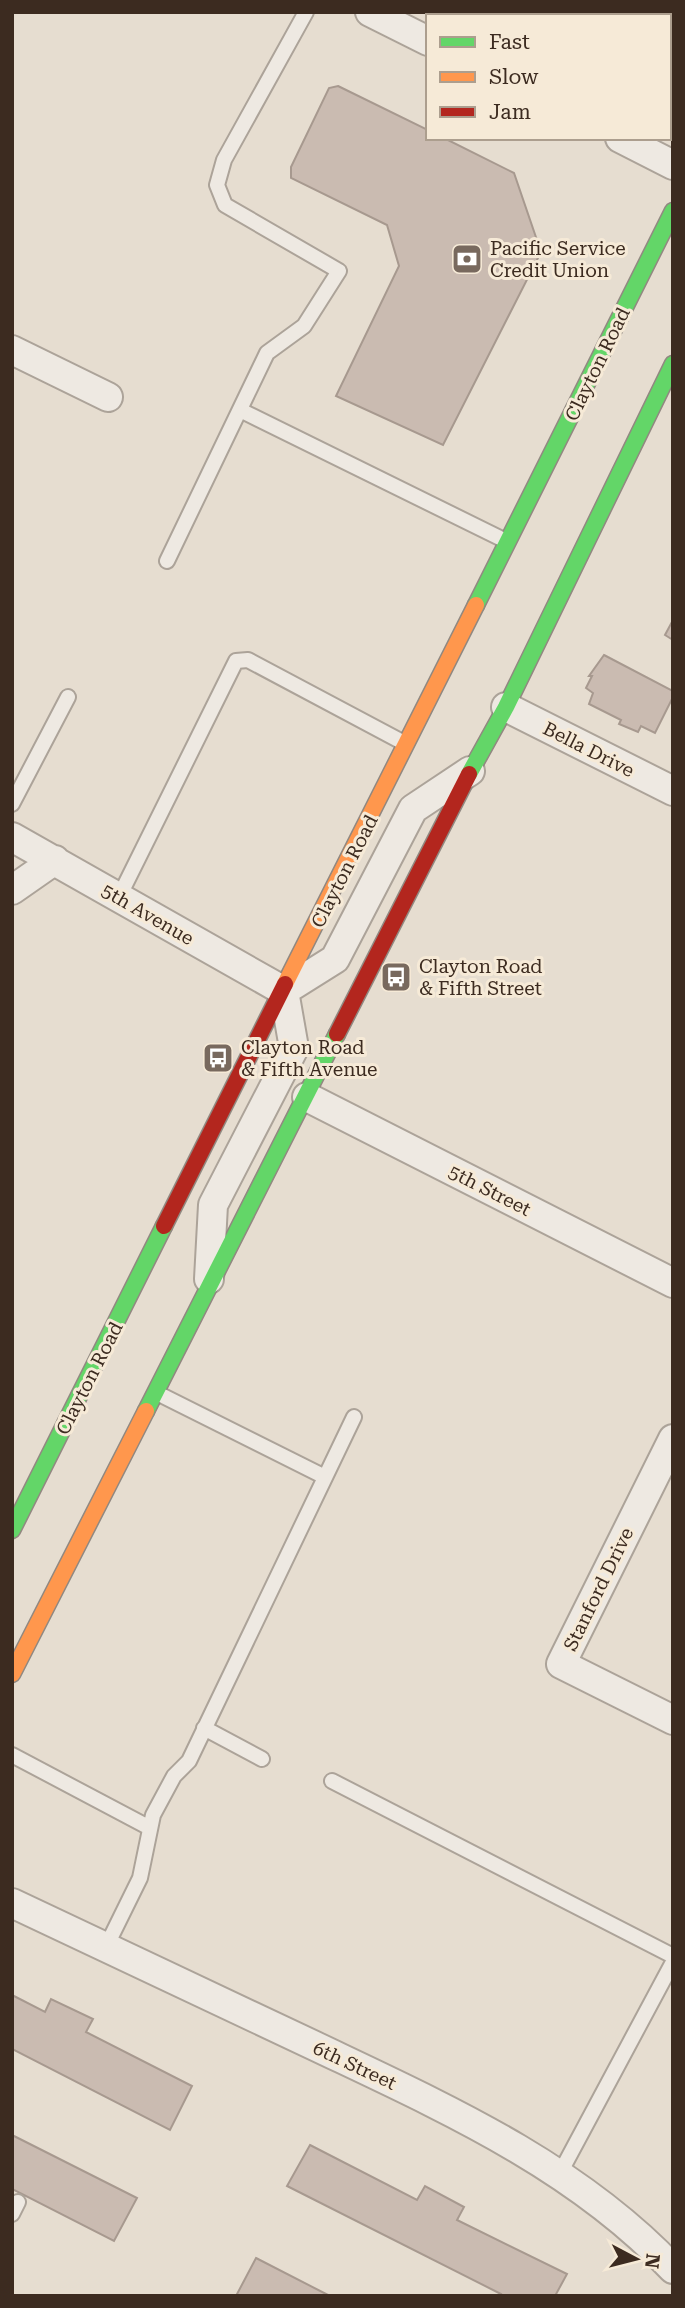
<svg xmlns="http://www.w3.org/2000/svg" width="685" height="2308" font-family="'Roboto Serif',serif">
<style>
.building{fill:#cabbb1;stroke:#a7998f;stroke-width:2}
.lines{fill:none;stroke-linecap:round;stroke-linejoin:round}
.lane-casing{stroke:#aca399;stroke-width:18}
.street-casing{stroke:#aca399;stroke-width:32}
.fast-casing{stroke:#918880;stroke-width:19}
.slow-casing{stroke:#918880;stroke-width:19}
.jam-casing{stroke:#918880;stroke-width:19}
.lane{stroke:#eee9e2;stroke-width:14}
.street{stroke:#eee9e2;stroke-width:28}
.fast{stroke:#63d668;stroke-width:16}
.slow{stroke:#ff974d;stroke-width:16}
.jam{stroke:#b3261e;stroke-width:16}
.labels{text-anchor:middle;stroke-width:6;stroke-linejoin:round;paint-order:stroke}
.poi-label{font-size:19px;fill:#3c2b20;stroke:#f6ead7;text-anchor:start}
.street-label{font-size:19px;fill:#3c2b20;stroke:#f6ead7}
</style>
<rect width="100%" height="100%" fill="#e6ddd0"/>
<path class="building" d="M338,86L428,130V138H444L514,173L541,252L443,445L336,396L399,266L387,225L291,178V167L329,88Z
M673,620V640L665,635Z
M604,655L673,691V697L655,733L641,726L638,732L619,724L621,720L589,704L593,693L586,688L592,676H589Z
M12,1995L45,2012L51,1999L93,2019L86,2032L192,2086L170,2130L12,2049Z
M12,2135L137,2198L114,2241L12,2189Z
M310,2145L417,2200L425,2186L464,2207L457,2220L567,2274L555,2296H500L501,2294L287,2186Z
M256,2258L330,2296H236Z"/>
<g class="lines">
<g class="lane-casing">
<path id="lane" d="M240,410L506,541
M167,561L267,353L304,326L339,271L225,205L217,185L224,160L306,12
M12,804L68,697
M119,897L236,661L248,660L406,744
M157,1393L325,1477
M204,1728L262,1759
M12,1755L150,1828
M332,1781L673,1956
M106,1947L140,1878L153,1815L174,1776L189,1761L354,1417
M559,2175L673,1962
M12,2214L18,2202"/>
</g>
<g class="street-casing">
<path id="street" d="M370,12L428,41
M620,138L673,165
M12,350L108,397
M506,707L673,791
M12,837L284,991
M12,890L55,860
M284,991L335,959L413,809L470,771
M307,1097L673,1283
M209,1279L213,1205L294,1048L284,991
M673,1439L561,1664L673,1720
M12,1903C113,1951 214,1998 315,2046C441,2106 575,2165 673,2269"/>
</g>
<g class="fast-casing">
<path id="fast" d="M476,605L673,211
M469,774L506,707L673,364
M146,1411L337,1034
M12,1530L164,1226"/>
</g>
<g class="slow-casing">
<path id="slow" d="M285,984L476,605
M12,1674L146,1411"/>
</g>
<g class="jam-casing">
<path id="jam" d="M337,1034L469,774
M164,1226L285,984"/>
</g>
<use href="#lane" class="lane"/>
<use href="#street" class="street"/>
<use href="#fast" class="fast"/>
<use href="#slow" class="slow"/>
<use href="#jam" class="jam"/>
</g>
<defs>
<g id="bank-square" transform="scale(1.575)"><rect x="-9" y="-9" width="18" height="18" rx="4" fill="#78695e" stroke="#f6ead7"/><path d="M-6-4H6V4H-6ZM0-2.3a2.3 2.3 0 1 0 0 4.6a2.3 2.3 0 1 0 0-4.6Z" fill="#fff"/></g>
<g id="bus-square" transform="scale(1.575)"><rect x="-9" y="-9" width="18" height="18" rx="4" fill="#78695e" stroke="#f6ead7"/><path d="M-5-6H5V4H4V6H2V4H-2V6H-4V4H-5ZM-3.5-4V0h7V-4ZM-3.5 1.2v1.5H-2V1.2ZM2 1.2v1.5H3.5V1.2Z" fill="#fff"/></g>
</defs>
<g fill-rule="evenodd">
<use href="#bank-square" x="467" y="259"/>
<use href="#bus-square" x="396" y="977"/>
<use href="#bus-square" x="218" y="1058"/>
</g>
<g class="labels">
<g class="poi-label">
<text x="490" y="255">Pacific Service<tspan x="490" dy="22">Credit Union</tspan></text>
<text x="419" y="973">Clayton Road<tspan x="419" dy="22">&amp; Fifth Street</tspan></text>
<text x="241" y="1054">Clayton Road<tspan x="241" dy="22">&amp; Fifth Avenue</tspan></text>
</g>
<g class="street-label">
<text transform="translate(597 364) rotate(-64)" y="7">Clayton Road</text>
<text transform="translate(589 749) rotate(27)" y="7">Bella Drive</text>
<text transform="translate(344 871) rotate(-63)" y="7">Clayton Road</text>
<text transform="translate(148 914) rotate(30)" y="7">5th Avenue</text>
<text transform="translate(490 1190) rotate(27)" y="7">5th Street</text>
<text transform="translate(89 1378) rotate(-63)" y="7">Clayton Road</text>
<text transform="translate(598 1589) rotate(-64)" y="7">Stanford Drive</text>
<text transform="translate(355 2065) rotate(25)" y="7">6th Street</text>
</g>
</g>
<rect width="685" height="2308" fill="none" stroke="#3c2b20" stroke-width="28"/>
<rect x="426" y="14" width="245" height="126" fill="#f6ead7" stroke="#ac9e8e" stroke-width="2"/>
<rect x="440" y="37" width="35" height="10" fill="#63d668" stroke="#ac9e8e" stroke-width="2"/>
<text x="489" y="49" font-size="21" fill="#3c2b20">Fast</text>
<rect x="440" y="72" width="35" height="10" fill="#ff974d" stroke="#ac9e8e" stroke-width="2"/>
<text x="489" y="84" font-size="21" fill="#3c2b20">Slow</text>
<rect x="440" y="107" width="35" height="10" fill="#b3261e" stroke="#ac9e8e" stroke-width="2"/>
<text x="489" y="119" font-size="21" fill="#3c2b20">Jam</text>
<g transform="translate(636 2259) rotate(97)" stroke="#f6ead7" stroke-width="5" paint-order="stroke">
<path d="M0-5L12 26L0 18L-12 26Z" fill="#3c2b20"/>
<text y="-10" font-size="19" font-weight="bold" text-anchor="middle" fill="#3c2b20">N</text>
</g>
</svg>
